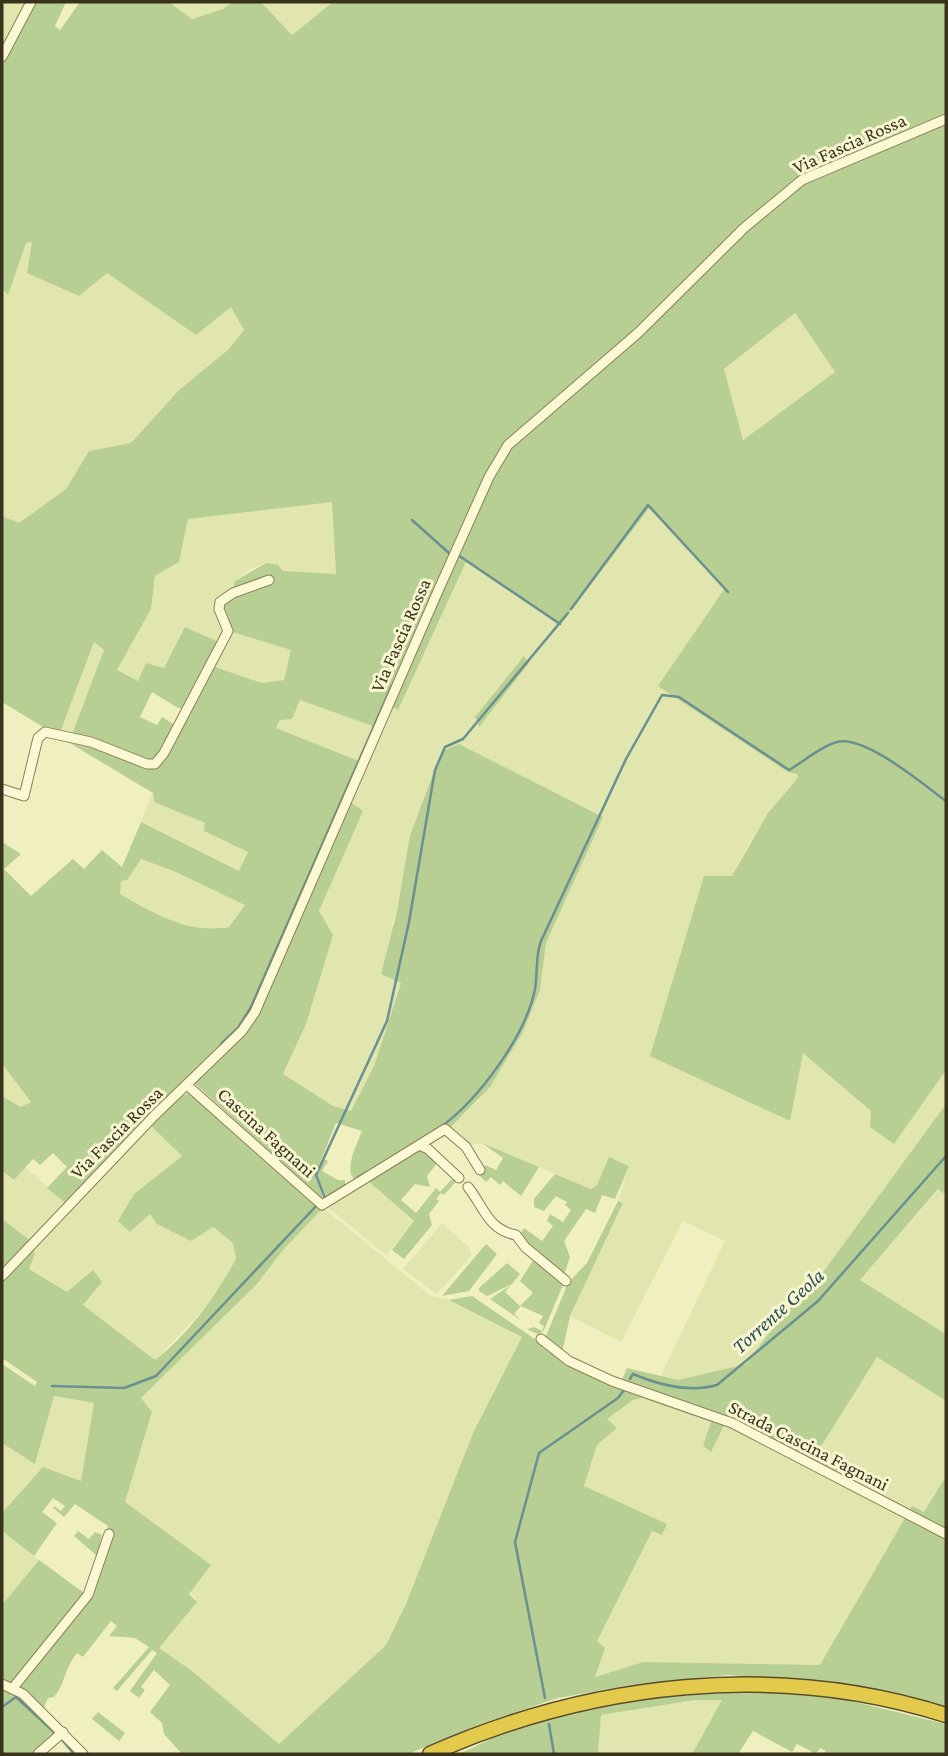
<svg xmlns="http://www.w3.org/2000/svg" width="948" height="1756" font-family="'Crimson Pro',serif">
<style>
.farmland{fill:#e0e6ad;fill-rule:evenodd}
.green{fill:#b8cf94;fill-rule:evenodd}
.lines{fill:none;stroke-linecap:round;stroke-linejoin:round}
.stream{stroke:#6a9090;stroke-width:2.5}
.minor-casing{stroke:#8a8057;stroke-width:11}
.highway-casing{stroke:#584c2c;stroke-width:17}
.minor{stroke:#faf9d4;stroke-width:9}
.highway{stroke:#e4ca4c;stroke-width:14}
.labels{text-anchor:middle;stroke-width:6;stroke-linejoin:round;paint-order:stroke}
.street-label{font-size:19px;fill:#39321c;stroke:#f7f6d0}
.water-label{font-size:21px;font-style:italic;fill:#2b505a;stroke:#f7f6d0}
</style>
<rect width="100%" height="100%" fill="#f0efc0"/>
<path class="farmland" d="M2,2H28L2,47Z
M169,2H233L224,9L192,19Z
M261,2H333L292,35Z
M26,242H33L107,273L196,335L231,307L244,330L229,349L179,390L131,443L89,451L66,489L19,523L2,516V289L8,294Z
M795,313L835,372L743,440L724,369Z
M317,502H333L336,575L283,571L266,563L250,569L235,581L221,643L185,627L164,668L138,681L117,670L151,609L155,576L179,562L188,519Z
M650,506L726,588L797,774L798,778L789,791L768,813L750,842L732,876L789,1121L803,1052L871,1111L893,1144L946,1070V1104L818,1279L790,1305L746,1364L678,1380L660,1378L725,1241L683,1221L621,1342L570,1316L623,1203L618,1201L629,1166L609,1157L597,1185L591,1189L482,1143L470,1145L450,1128L480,1099L523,1032L540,990L546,943L603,817L459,744L442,751L410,835L397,911L392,923L401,983L374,1066L352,1111L333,1106L283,1075L306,1024L319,911L362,811L349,801L391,706L398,709L466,562L560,625ZM529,663L490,713L479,726L475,717Z
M229,631L291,650L284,680L262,683L212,666Z
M94,642L104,650L71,737L60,733Z
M300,700L375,727L359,761L276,728L280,720L292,719Z
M153,793L154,802L205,823L248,852L239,871L141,822Z
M140,859L176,872L245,904L230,926L211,930L165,920L120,894L121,881L127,880Z
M2,1065L31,1102L22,1107L2,1096Z
M151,1126L182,1156L134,1194L149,1214L212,1227L233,1243L236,1260L214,1299L155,1360L82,1305L92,1271L67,1292L29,1269L35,1254L33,1248Z
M25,1167L67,1204L31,1241L2,1219V1172L14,1180Z
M367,1180L414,1222L386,1255L329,1208Z
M939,1189L946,1195V1334L860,1280Z
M323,1208L431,1296L449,1300L522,1337L473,1433L406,1604L386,1645L279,1744L192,1671L158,1648L197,1601L125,1502L152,1413L141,1398L257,1284L283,1250Z
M442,1223L469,1247L471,1256L437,1294L403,1269Z
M877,1357L946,1401V1476L924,1512L912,1507L827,1658L820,1665L643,1662L594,1677L605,1648L596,1642L652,1530L584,1486L597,1445L616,1428L606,1419L633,1400L642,1398L712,1422L703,1446L710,1451L728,1415L835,1472L840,1468L817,1453Z
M54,1396L94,1403L81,1481L43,1467L2,1513V1443L35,1464Z
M2,1531L39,1560L2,1605Z
M695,1700H723L692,1754H598L601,1715Z"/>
<path class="green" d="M35,2H66L55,26L60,30L80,2H169L192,19L223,9L233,2H261L292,35L333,2H946V1070L894,1144L870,1127L871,1111L803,1053L790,1121L650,1056L704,876H732L768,813L798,778L797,774L788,772L658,686L725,588L650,507L560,625L466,562L398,710L391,706L458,556L375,727L300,700L292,719L280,720L276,728L359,761L252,1010L240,1029L67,1204L47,1188L67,1167L53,1153L40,1165L33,1159L14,1180L2,1171V1096L21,1107L31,1102L2,1064V842L21,854L4,869L31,896L73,859L84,869L102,850L122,867L141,822L239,871L248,852L204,831L205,823L154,802L153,793L63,739L91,744L157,767L212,666L262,683L284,680L291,650L229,631L221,609L232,592L235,581L266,563L278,565L283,571L336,574L332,502L188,519L179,562L155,576L151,609L117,670L138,681L146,663L164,668L185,627L221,643L184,708H178L152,692L140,717L157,725L162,717L175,725L160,756L152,761L71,737L104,650L94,642L60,733L48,730L2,702V516L19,523L66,489L89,451L131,443L179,390L229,349L244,330L231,307L196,335L107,273L79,296L27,273L32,242L26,243L8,295L2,289V61ZM795,313L835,372L743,440L724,369ZM141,859L176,872L245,905L229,927C188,934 155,914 120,894L121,881L127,880Z
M524,656L529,663L479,727L475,717Z
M459,744L603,817L546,943L540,990L523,1032L490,1087L450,1128L447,1124L354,1179C344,1169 357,1144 362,1131L336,1123L315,1175L323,1197L321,1199L194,1083L244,1033L349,801L363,811L319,911L333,935L306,1024L283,1074L333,1106L351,1111L374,1066L401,983L381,974L397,911L410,835L442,751Z
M191,1092L323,1208L283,1250L257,1284L141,1398L152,1412L125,1502L211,1565L189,1594L197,1602L159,1648L192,1671L279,1744L386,1645L406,1604L473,1433L522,1337L449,1300L472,1296L580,1370L621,1382L627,1368L678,1380L746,1364L790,1305L818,1279L946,1104V1195L938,1189L860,1280L946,1334V1401L877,1357L817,1453L840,1468L835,1472L729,1415L711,1452L703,1446L711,1422L642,1398L633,1400L607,1419L617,1428L597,1445L584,1486L667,1524L662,1535L652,1531L597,1641L605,1648L595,1677L643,1662L820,1665L912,1506L924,1512L946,1476V1708L851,1687L728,1675L636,1684L558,1698L486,1722L408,1754H182L164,1734L162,1723L150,1712L170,1685L154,1670L141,1687L145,1690L139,1698L130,1691L157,1653L152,1650L117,1691L113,1688L149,1647L135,1638L109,1636L117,1626L111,1621L83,1657L77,1653C63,1671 67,1680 54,1697L48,1698L43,1709L14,1685L2,1682V1605L39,1560L87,1595L108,1526L75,1504L64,1517L53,1508L54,1506L61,1511L65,1506L53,1498L42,1512L57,1523L34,1556L2,1531V1513L43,1467L81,1481L94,1403L54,1396L35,1464L2,1443V1364L35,1386L37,1382L2,1358V1282L33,1248L35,1254L29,1269L67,1292L93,1270L102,1282L83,1305L155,1360C190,1333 215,1297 236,1259L233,1243L213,1227L191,1241L157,1224L150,1214L130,1232L118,1221L134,1194L182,1156L151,1126L182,1096Z
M482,1143L539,1167L521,1196L503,1181L500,1185L491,1177L486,1182L480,1176L485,1165L496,1170L503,1158Z
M421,1148L438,1162L427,1176L430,1187L415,1184L401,1200L416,1213L436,1188L440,1192L451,1180L459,1178L444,1195L441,1193L436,1199L439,1201L429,1214L432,1225L404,1259L392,1250L414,1221L367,1180Z
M609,1157L629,1166L615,1199L602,1195L595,1213L586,1209L564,1241L570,1257L564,1275L524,1242L521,1233L524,1228L542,1241L553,1226L547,1221L550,1214L563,1222L571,1210L565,1205L567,1202L556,1196L544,1211L534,1207V1199L555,1174L591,1189L597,1185Z
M324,1159L328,1161L322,1171L338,1180H345V1185L326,1196L317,1175Z
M618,1201L623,1203L570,1316L562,1353L544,1341L568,1283L587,1263Z
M2,1219L31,1241L2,1272Z
M486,1244L497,1254L469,1291L442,1296Z
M534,1259L563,1285L544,1330L539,1335L527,1329L534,1327L542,1331L544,1326L539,1323L543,1316L521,1306L514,1314L522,1321L490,1299L511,1285L505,1292L520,1306L533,1293L520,1281Z
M507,1263L520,1274L512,1284L487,1296L479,1291V1288Z
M78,1531L89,1539L95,1532L102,1535L97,1556L74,1536Z
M2,1688L17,1694L57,1729L56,1735L33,1754H2Z
M774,1693L843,1699L946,1724V1754H824L826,1751L820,1748L816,1754L797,1744L792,1752L753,1731L738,1754H692L722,1700H695L601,1715L598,1754H459C475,1747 491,1738 508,1731C592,1697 684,1694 774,1693Z
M98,1712L125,1733L119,1741L92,1719Z"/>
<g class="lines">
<path class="stream" d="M412,520L450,554
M458,555L560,624
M571,609L648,505L728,592
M221,1044L238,1028L251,1007L392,685
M442,1126C479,1099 526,1035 535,989C538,972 535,957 541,941L626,759L662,695L679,697L789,770C803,762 821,746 837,742C864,734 924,785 946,801
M358,1177L367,1172
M346,1185L325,1198L316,1175L387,1021L409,922L435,770L445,747L463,739L568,613
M630,1379L633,1374C659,1385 689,1393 717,1385L818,1301L946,1156
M52,1386L124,1388L156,1376L317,1205
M545,1698L515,1542L539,1453L618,1398L624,1390
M2,1707L16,1697L54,1732
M549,1724L554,1754
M63,1741L74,1754"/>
<g class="minor-casing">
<path id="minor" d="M2,57L31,2
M2,789L24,796L38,738L45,732L91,742L147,764H155L164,753L228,631L219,609L220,602L233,593L269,580
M188,1086L322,1205L445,1129L466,1147L480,1170
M419,1145L428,1149L459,1178
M468,1187C484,1207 488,1230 516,1235L525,1247L566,1281
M2,1276L154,1116L242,1031L255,1012L438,591L489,477L508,445L638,333L744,228L802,180L946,119
M541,1339L569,1361L612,1381L732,1423L946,1534
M2,1684L23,1694L83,1754
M12,1689L88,1595L109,1534
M38,1754L63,1732"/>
</g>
<g class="highway-casing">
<path id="highway" d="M430,1754C592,1682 776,1661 946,1715"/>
</g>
<use href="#minor" class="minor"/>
<use href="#highway" class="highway"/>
</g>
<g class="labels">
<g class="street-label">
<text transform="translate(849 143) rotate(-24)" y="7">Via Fascia Rossa</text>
<text transform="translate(400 635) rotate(-66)" y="7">Via Fascia Rossa</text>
<text transform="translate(116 1132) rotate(-45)" y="7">Via Fascia Rossa</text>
<text transform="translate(267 1132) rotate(42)" y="7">Cascina Fagnani</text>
<text transform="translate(809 1445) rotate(27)" y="7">Strada Cascina Fagnani</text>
</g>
<g class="water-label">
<text transform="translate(778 1311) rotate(-42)" y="7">Torrente Geola</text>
</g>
</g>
<rect width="948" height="1756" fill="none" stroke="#39321c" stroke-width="7"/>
</svg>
